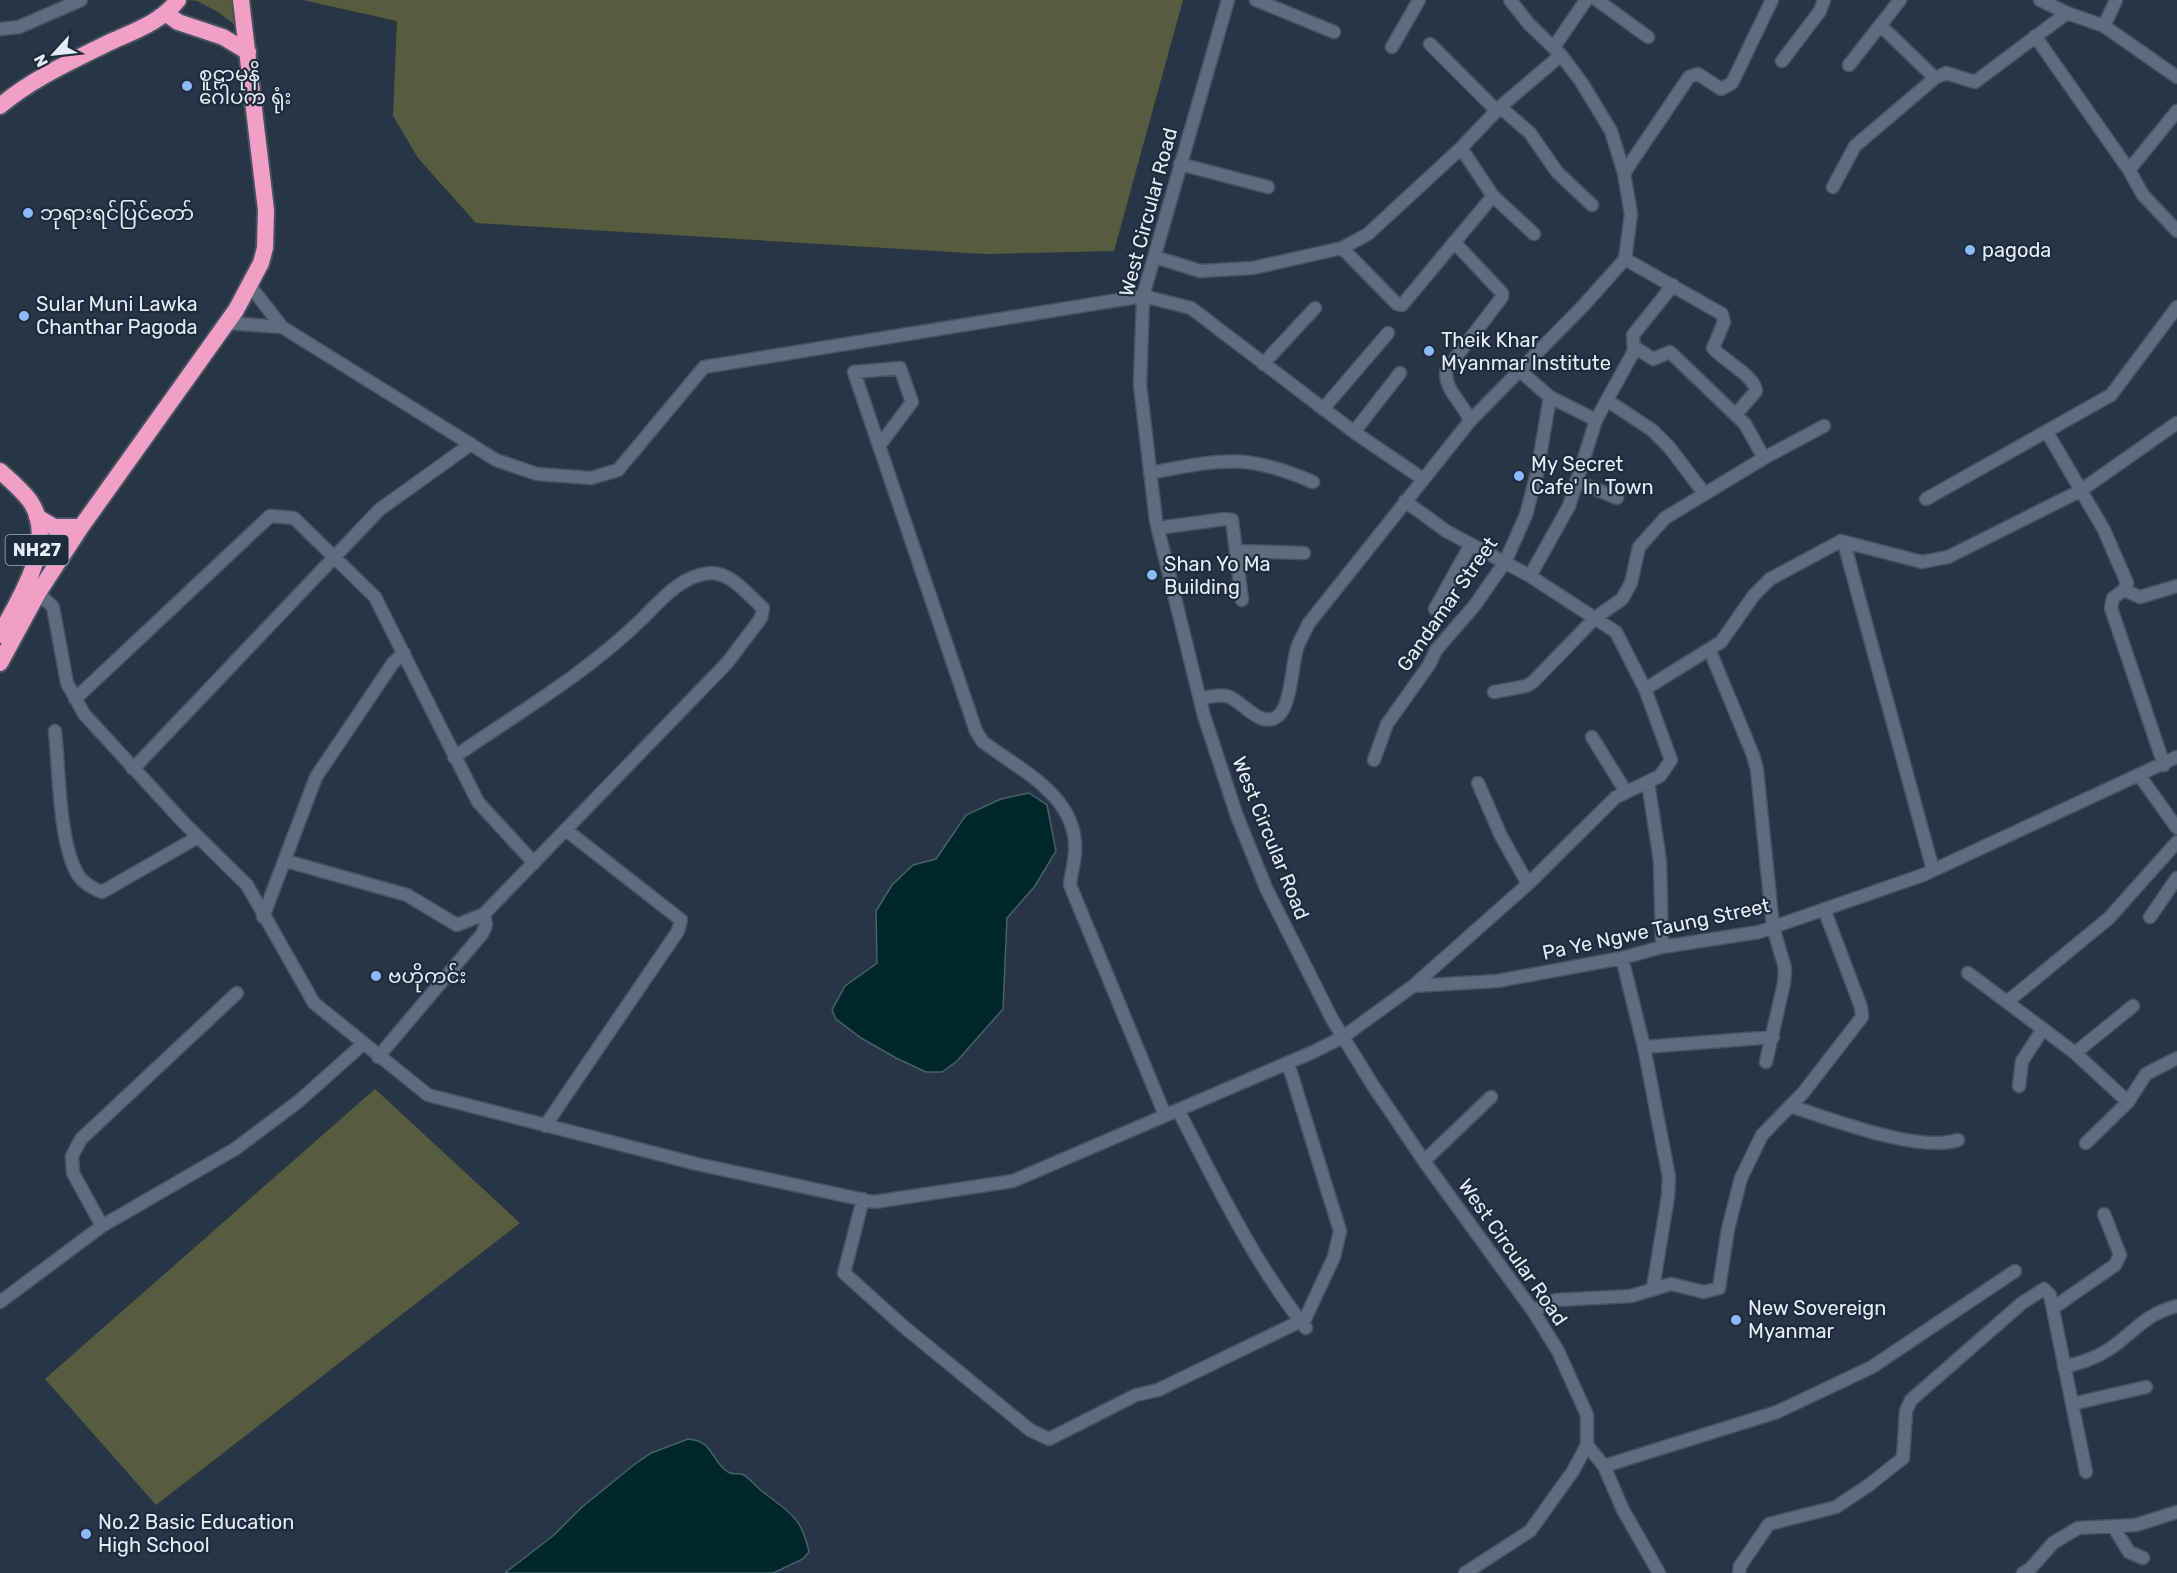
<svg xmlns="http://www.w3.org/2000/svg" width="2177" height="1573" font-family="Rubik,'Noto Sans Myanmar',sans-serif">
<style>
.green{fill:#575c3e}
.water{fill:#00282b;stroke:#446368;stroke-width:1.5}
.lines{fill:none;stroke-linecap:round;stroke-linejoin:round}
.minor-casing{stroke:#475360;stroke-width:15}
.highway-casing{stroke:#475360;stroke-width:20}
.minor{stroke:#5d6c7e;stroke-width:12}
.highway{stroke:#f29fc7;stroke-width:16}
.poi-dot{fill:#8bbafc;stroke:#1e2b3a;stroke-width:2}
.labels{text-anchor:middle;stroke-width:4.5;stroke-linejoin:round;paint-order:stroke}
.shield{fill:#1e2b3a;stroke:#a9b3be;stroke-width:1.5}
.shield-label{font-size:18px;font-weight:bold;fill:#e4edf7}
.poi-label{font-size:20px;fill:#e4edf7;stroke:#1e2b3a;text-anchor:start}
.street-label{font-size:20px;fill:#e4edf7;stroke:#1e2b3a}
</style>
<rect width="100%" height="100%" fill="#283545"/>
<path class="green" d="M188,0H232L239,28L218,12L197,1Z
M303,0H1183L1114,251L985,254L476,223L418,158L393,116L397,21Z
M375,1089L520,1223L156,1505L45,1379Z"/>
<path class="water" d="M1029,793L1047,805L1056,851L1035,886L1007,918L1003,1009L957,1061L942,1072H926L896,1058L861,1038L836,1019L832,1010L845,986L877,963L876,911L892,885L913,865L936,859L966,815L1001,799Z
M688,1439C714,1441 710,1460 728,1472C733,1475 737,1473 742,1474C749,1477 756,1487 763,1492C790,1513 801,1516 809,1552L803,1559L773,1573H505L554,1535L582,1507L635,1464L651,1453Z"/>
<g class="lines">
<g class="minor-casing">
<path id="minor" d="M1228,0L1143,296L1140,385L1156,521L1204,716L1237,816L1266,888L1332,1019L1372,1084L1424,1161L1533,1311L1558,1351L1587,1415V1445L1573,1471L1530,1531L1465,1573
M1256,0L1334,32
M1597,0L1648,37
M2040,0L2067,13
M1880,25L1935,78
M2104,26L2116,0
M0,29L19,27L81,0
M2035,36L2129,170L2143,195L2177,231
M1430,44L1497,111
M1392,47L1419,0
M1554,47L1586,0
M1782,61L1820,11L1824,0
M1849,65L1900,0
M1500,107L1530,133L1557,172L1592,205
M1461,148L1493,196L1534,234
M1180,164L1268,187
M2129,170L2177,111
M1624,173L1689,77L1698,74L1721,89L1732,83L1772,0
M1833,187L1855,146L1935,78L1946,73L1975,82L2067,13L2104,26L2177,77
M1454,242L1502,293V297L1447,369C1442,389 1464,403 1470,421
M1342,248L1397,304L1402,305L1493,196
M1155,257L1200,271L1253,268L1342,248L1368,234L1461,148L1500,107L1561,55
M1625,259L1722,314L1724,322L1713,348C1724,361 1755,376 1756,391L1736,414
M251,287L282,327L496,460L537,474L591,478L618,470L704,367L1143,296L1191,308L1354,432L1423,479
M227,323L282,327
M1636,348L1653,359L1670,352L1745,424L1764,458
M1263,364L1315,308
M1550,397L1596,420
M1608,401L1652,430L1669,447L1704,493
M1323,409L1388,333
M1354,432L1400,373
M2047,432L2104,530L2127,583L2124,590L2113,598L2111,608L2164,765
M879,446L912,402L900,368L854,372L976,731L983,742C1022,771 1079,797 1075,853C1074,864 1071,875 1070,885L1165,1115
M1150,473C1220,460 1244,452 1313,482
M1576,481L1617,498
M1926,499L2111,395L2177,307
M1405,501L1446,531L1530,576L1616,632L1645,689L1671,760L1660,776L1616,797L1528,884L1413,986
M1158,528L1224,519L1232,520L1242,600
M1844,543L1933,870
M1236,551L1304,553
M1530,576L1569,506L1596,420L1634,351L1633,335L1673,285
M2124,590L2140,597L2177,586
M38,593L53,607L67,683L84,714L184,823L247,885L314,1003L428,1095L697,1164L874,1202L1013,1181L1313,1052L1343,1037L1413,986L1497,981L1622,958L1662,947L1759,932L1923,875L2177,757
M1435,609L1470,546
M1710,651L1753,755L1757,770L1773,927L1785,968L1784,983L1766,1062
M1645,689L1721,642L1754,595L1770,579L1841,541L1922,562L1948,557L2080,491L2177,423
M1494,692L1526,686L1533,682L1595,618L1622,599L1631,583L1639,547L1665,518L1764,458L1824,426
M75,699L270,516L294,518L375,597L478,802L534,863
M1200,699C1209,697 1217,694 1227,696C1242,700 1261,731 1279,715C1291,704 1292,665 1297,648C1300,640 1305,631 1309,623L1470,421L1584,305L1625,259L1631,214L1624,173L1611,131L1582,83L1561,55L1529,24L1510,0
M55,731C59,768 59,842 77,873C82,883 92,888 102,892L198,837
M1592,737L1626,792
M1374,760L1387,724L1429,665L1436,650L1475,605L1505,562L1526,515L1537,473L1550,397L1520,371
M133,769L379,510L471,444
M2139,775L2177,828
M1648,782L1660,861L1662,947
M1478,783L1501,836L1528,884
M286,861L407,895L457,925L484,914
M263,917L316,777L393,663L404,653
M2150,917L2177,878
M1622,958L1644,1047L1669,1177L1668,1196L1653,1288
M1968,973L2075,1053L2128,1102
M2007,1002L2109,918L2177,842
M1644,1047L1773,1037
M2075,1053L2133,1006
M378,1057L482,934L486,925L484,914L727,663L761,618L763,608C748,595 731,572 710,573C682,575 661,600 643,618C587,673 518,713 454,757
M2019,1086L2022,1061L2043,1029
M1790,1106C1832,1119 1917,1153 1958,1140
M1178,1110C1217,1185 1254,1263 1306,1328
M545,1126L678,931L681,920L566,830
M2086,1143L2128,1102L2146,1074L2177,1058
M1424,1161L1491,1097
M863,1199L844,1273L903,1326L1030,1430L1049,1439L1136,1395L1158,1390L1305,1319L1334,1257L1340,1231L1288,1063
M102,1226L73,1173L72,1156L81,1139L237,993
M0,1302L102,1226L235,1149L299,1101L363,1044
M2053,1308L2115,1265L2120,1255L2104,1214
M1533,1311L1556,1300L1631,1296L1671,1284L1704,1292L1719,1288L1728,1229L1741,1178L1762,1135L1803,1093L1862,1017L1861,1007L1824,909
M2064,1367C2080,1363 2094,1359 2108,1350C2134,1333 2144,1314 2177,1306
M2072,1404L2146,1387
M1587,1445L1604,1466L1623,1510L1659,1573
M1604,1466L1777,1412L1872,1367L2015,1271
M2113,1526L2129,1552L2143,1558
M1739,1573L1740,1566L1769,1524L1836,1507L1869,1485L1903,1458L1906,1411L1911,1400L2022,1303L2044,1289L2050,1295L2086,1472
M2023,1573L2030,1569L2053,1543L2078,1528L2136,1525L2177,1512"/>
</g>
<g class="highway-casing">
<path id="highway" d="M167,14L178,22L223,37L248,52
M0,106C32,79 70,62 108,43C134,31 160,23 178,0
M0,471C10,480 22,490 30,501C58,542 19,598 0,635
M37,517L54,527H81
M0,663L38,593L81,527L236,310L261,263L265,248L266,210L241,0"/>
</g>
<use href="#minor" class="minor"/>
<use href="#highway" class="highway"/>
</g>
<g class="poi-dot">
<circle cx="187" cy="86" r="6"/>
<circle cx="28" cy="213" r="6"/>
<circle cx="1970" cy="250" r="6"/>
<circle cx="24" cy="316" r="6"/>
<circle cx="1429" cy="351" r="6"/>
<circle cx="1519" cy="476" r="6"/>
<circle cx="1152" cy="575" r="6"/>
<circle cx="376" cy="976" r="6"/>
<circle cx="1736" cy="1320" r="6"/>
<circle cx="86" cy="1534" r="6"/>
</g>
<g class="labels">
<rect class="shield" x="5.5" y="535" width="63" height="30" rx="4.5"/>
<g class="shield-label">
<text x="37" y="556">NH27</text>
</g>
<g class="poi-label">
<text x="199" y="81">စူဠာမုနိ<tspan x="199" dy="23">ဂေါပက ရုံး</tspan></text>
<text x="40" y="220">ဘုရားရင်ပြင်တော်</text>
<text x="1982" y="257">pagoda</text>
<text x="36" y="311">Sular Muni Lawka<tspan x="36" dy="23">Chanthar Pagoda</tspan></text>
<text x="1441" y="347">Theik Khar<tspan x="1441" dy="23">Myanmar Institute</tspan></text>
<text x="1531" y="471">My Secret<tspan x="1531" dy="23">Cafe' In Town</tspan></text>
<text x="1164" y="571">Shan Yo Ma<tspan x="1164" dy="23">Building</tspan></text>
<text x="388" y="983">ဗဟိုကင်း</text>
<text x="1748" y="1315">New Sovereign<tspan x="1748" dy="23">Myanmar</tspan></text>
<text x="98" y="1529">No.2 Basic Education<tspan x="98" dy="23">High School</tspan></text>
</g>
<g class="street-label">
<text transform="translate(1148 212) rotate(-75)" y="7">West Circular Road</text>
<text transform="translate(1447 604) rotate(-55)" y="7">Gandamar Street</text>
<text transform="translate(1271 838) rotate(68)" y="7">West Circular Road</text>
<text transform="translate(1656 929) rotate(-12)" y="7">Pa Ye Ngwe Taung Street</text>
<text transform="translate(1513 1252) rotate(55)" y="7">West Circular Road</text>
</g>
</g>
<g transform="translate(54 54) rotate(243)" stroke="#1e2b3a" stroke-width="4.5" paint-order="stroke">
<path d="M0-4.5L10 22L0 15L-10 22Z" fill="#e4edf7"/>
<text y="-9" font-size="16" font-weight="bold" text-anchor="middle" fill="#e4edf7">N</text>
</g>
</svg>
